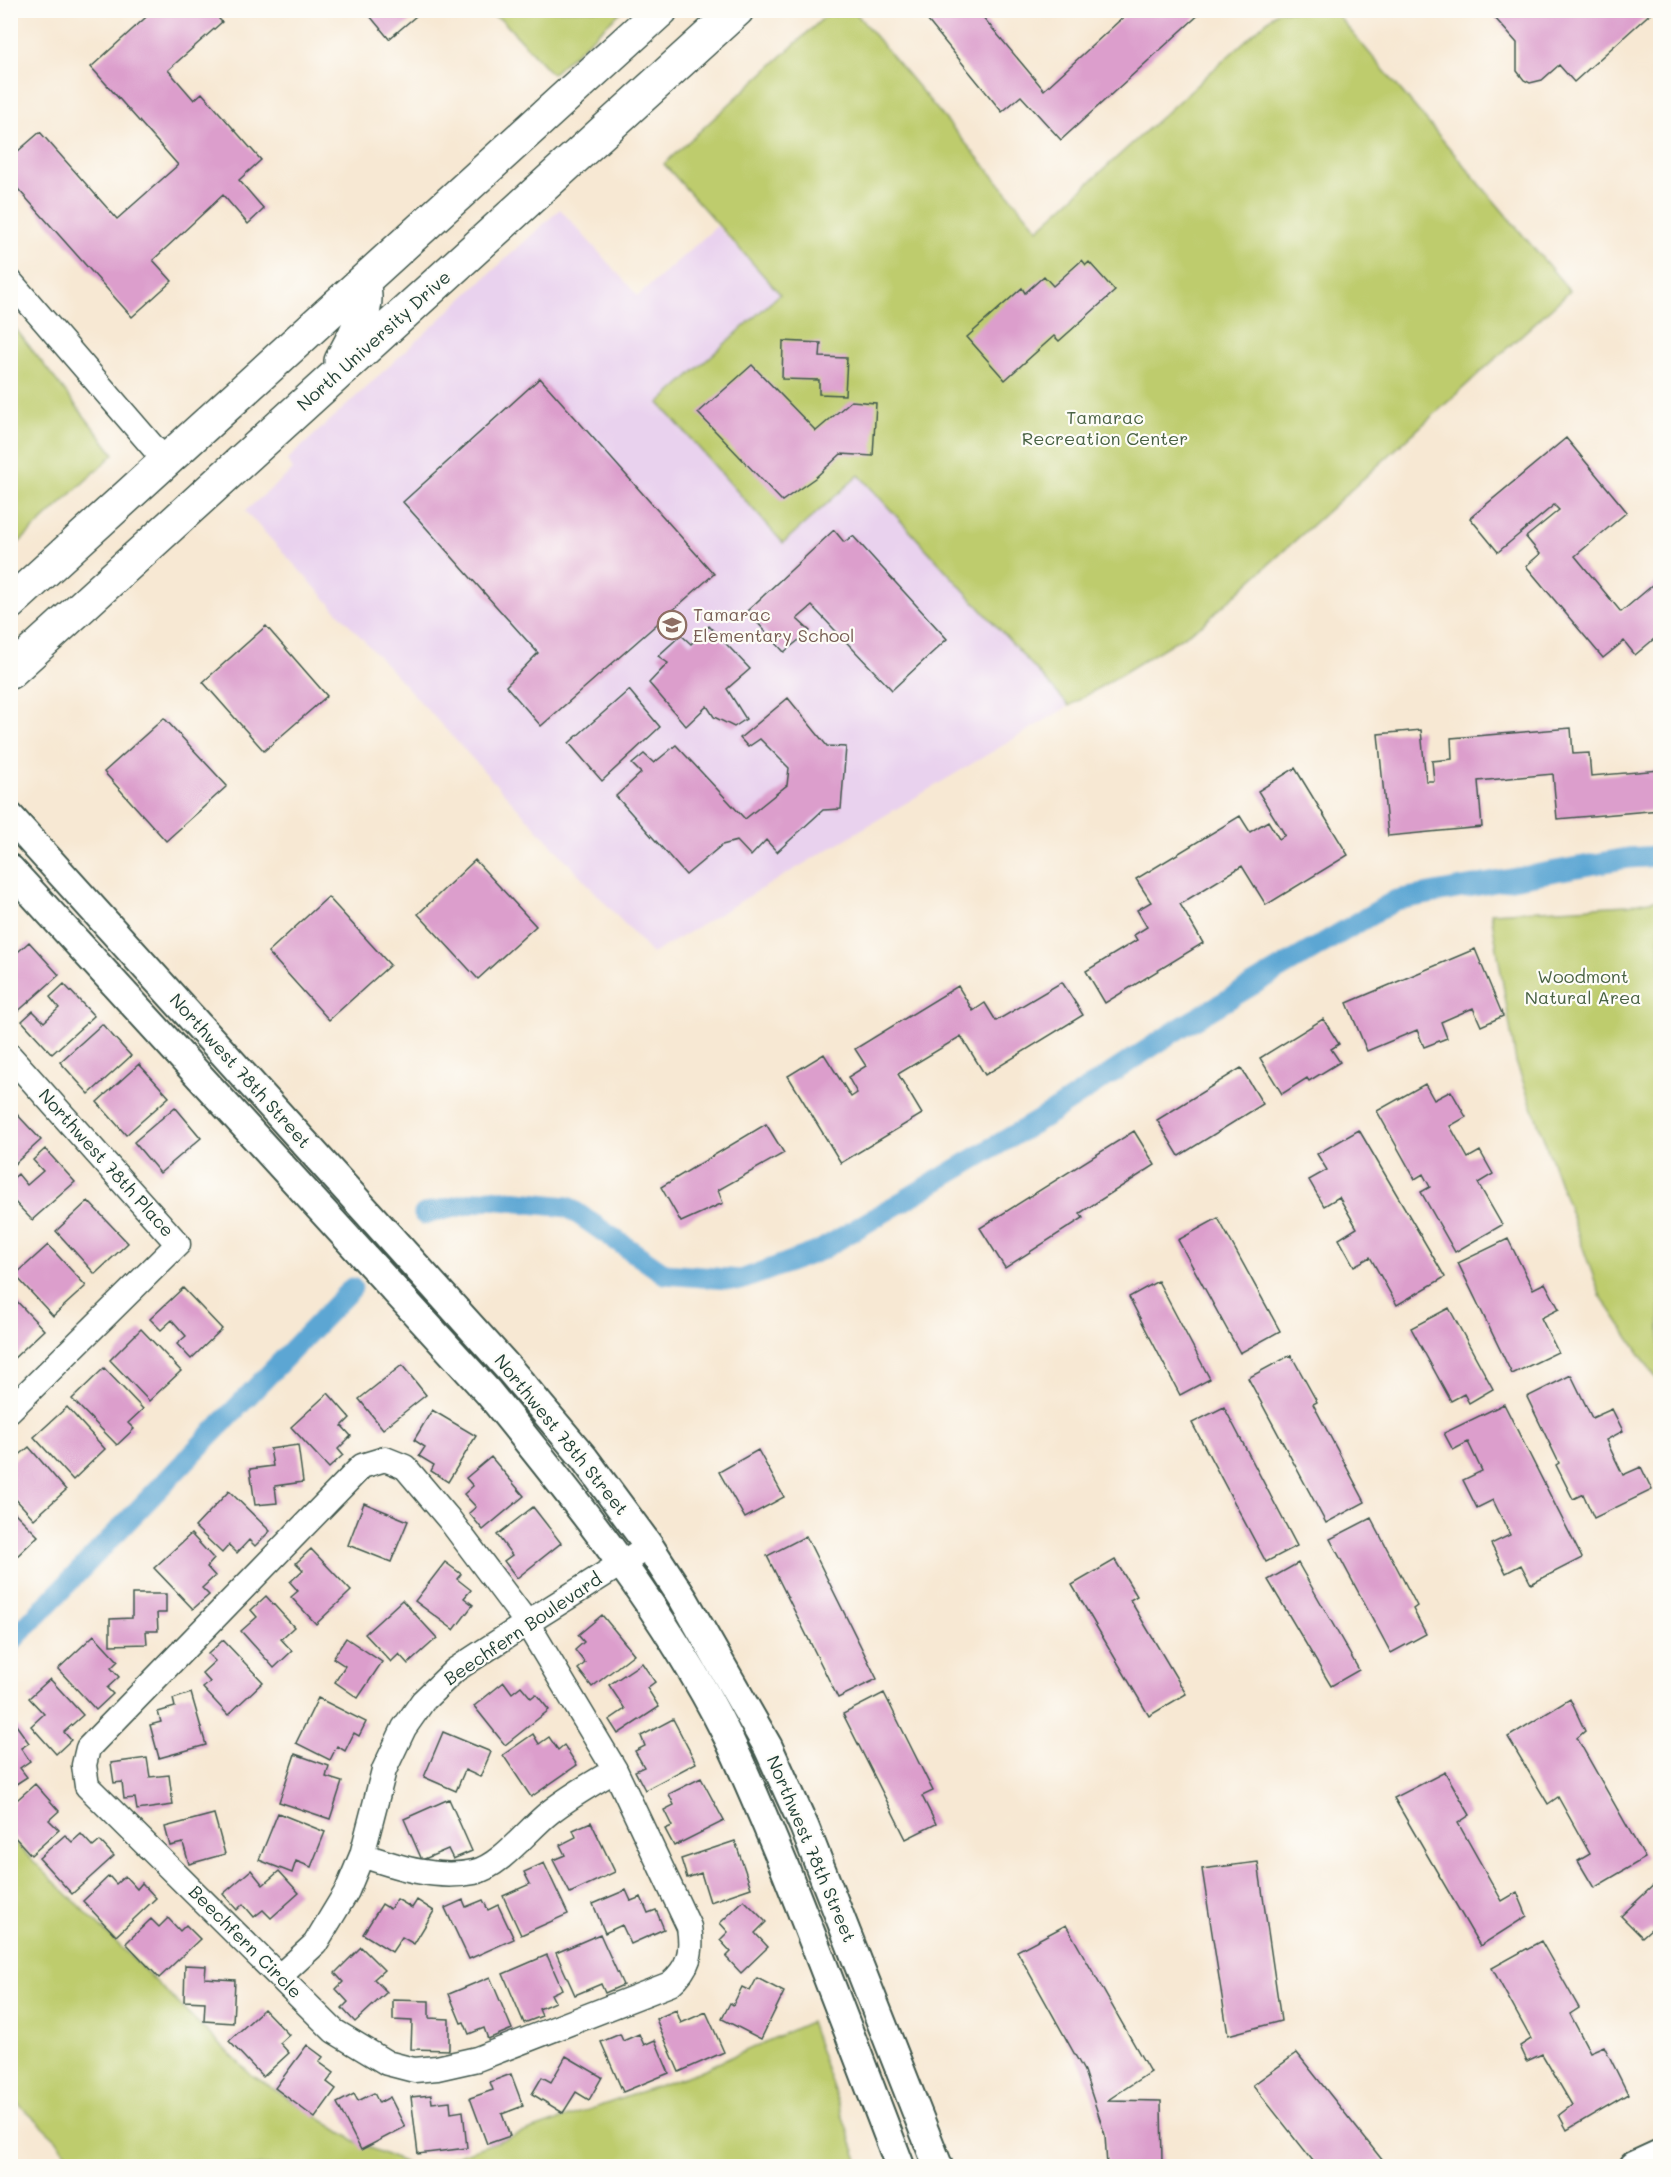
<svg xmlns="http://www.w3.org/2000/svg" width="1671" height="2177" font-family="Mali,sans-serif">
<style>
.built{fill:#e9d2ee}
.green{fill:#becc6d;stroke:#6e8450;stroke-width:1.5}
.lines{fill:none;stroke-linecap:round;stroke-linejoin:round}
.canal{stroke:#5ba6d3;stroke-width:21}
.building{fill:#dc9ecc}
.minor-casing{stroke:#3f574c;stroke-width:27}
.tertiary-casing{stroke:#3f574c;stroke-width:32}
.primary-casing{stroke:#3f574c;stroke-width:36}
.minor{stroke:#fff;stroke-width:24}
.tertiary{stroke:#fff;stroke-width:28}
.primary{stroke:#fff;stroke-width:33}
.labels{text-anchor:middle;stroke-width:4.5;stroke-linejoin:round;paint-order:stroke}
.street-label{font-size:18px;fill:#1f3d34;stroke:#fdfcf7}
.park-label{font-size:18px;fill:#476142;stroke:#fdfcf7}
.education-label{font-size:18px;fill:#785e54;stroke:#fdfcf7;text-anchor:start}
</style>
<rect width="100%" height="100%" fill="#fdfcf7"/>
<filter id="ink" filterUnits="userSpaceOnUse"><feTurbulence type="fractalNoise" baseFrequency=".0167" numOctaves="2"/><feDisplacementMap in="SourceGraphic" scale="12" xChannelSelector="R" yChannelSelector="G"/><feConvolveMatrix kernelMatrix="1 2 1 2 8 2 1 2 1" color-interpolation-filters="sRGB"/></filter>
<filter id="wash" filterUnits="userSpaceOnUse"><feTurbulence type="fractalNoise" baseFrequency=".008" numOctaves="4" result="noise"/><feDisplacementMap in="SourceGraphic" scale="24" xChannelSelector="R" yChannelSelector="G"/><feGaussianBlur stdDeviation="1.35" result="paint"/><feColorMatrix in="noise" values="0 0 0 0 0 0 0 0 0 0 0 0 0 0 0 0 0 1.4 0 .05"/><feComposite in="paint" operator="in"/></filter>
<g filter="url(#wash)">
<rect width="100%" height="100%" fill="#f7e8d3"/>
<path class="built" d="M560,209L638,296L717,226L780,294L659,403L859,475L1069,706L652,954L245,511L293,470L287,460Z"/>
<path class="green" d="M481,11L622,10V11L552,74L502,20Z
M831,11H854L1038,229L1278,11H1334L1570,291L1202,625L1069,706L859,475L783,543L659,403L780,294L664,164Z
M11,323L114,454L11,550Z
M1660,899V1384L1600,1295L1516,1062L1491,913L1628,905Z
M10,1838L250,2074L358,2143L413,2166H74L57,2140L11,2097Z
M810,2022L860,2166H427L698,2072Z"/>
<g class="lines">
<path class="canal" d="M424,1214L490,1199L568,1207L665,1274L741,1280L819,1251L1051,1113L1180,1028L1396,900L1628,858L1660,856
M10,1643L352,1288"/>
</g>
<g id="blocks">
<path class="building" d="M154,10H229L219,19L222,22L168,70L194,100L202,93L261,160L239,180L264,209L248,224L223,195L153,260L172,281L132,317L10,180V158L40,132L117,219L178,165L91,67Z
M365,10H423L389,39Z
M919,10H977L1044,90L1131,10H1204L1061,140L1021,96L1002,112Z
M1503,10H1654L1574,82L1559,65L1542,80L1530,83L1524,80L1517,71V43L1495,18Z
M1082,260L1086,265L1089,262L1115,291L1059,341L1054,336L1005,380L967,337L1022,288L1025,293L1044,276L1053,286Z
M783,341L821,343L820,357L847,358L845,395L819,394V380L782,379Z
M752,365L816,431L851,401L876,403L873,456L841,454L815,478L782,501L698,413Z
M540,378L714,574L541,726L506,686L538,653L403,502Z
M1566,438L1627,512L1575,556L1621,612L1660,579V634L1635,655L1624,641L1603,658L1526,566L1540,554L1526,537L1559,510L1554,505L1498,552L1470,518Z
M834,530L844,542L853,536L947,639L892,690L812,606L797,619L810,631L784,652L747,611Z
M266,626L327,696L264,751L203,682Z
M709,626L750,669L727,689L746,719L734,727L714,717L707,706L686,726L649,683L668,663L658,656L681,635L691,644Z
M629,690L660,727L602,781L569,743Z
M788,698L827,746L846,747L841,809L823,810L777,852L766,840L751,856L737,841L722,845L686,875L616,796L641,773L632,764L644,754L654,763L676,745L745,819L787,785L789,768L760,739L748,747L740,738Z
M164,718L227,786L166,841L104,772Z
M1571,728L1573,754L1589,753L1591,776L1660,770V810L1557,819L1553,774L1478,781L1482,827L1388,836L1378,734L1421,730L1426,781H1434L1432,761L1452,759L1451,738Z
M1295,768L1348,855L1266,905L1242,866L1180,904L1203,943L1105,1003L1086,971L1137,940L1134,935L1147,927L1137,910L1151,902L1136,879L1240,816L1250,832L1268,821L1279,839L1285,835L1258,791Z
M475,860L536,926L478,979L418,914Z
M328,897L390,965L329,1020L268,952Z
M29,942L59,975L15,1014L10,1009V959Z
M1475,949L1503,1016L1481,1026L1473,1008L1441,1022L1447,1038L1424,1047L1417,1030L1367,1051L1347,1003Z
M1062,982L1083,1015L985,1075L961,1036L898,1074L922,1114L841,1163L788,1076L824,1054L851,1097L857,1093L848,1077L866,1066L855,1049L958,986L973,1011L985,1003L996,1021Z
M64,984L94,1016L52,1054L22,1021L33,1011L44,1022L59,1008L50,997Z
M1323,1019L1339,1044L1331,1049L1340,1062L1309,1081L1307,1078L1282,1094L1260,1058Z
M102,1024L131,1056L89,1094L60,1062Z
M139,1064L169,1097L126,1135L97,1102Z
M1241,1068L1263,1104L1179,1156L1157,1120Z
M1425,1084L1434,1100L1451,1091L1466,1117L1450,1126L1468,1158L1480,1151L1493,1174L1478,1183L1502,1225L1455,1252L1421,1192L1430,1187L1423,1174L1415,1179L1377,1111Z
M175,1107L201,1138L160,1173L134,1142Z
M12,1109L41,1140L10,1168V1110Z
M766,1124L784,1153L718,1190L723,1203L681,1222L661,1187Z
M1359,1130L1445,1277L1397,1305L1370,1257L1354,1266L1339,1239L1357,1228L1339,1197L1324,1206L1309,1180L1327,1170L1317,1154Z
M1134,1131L1155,1165L1080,1213L1083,1218L1005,1268L980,1228Z
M45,1149L75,1182L32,1220L10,1197V1181L18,1174L27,1185L43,1171L33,1160Z
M88,1201L128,1243L95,1274L56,1231Z
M1218,1218L1280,1331L1240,1353L1178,1240Z
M1508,1239L1533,1289L1545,1283L1559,1309L1541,1318L1558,1352L1512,1374L1458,1263Z
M48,1245L86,1286L53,1316L15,1275Z
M1158,1281L1210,1379L1180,1395L1129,1297Z
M183,1288L222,1329L191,1359L177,1344L186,1336L172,1320L161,1330L150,1319Z
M10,1294L44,1330L12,1360L10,1359Z
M1449,1308L1493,1389L1469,1403L1464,1394L1451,1401L1411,1328Z
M141,1329L181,1371L149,1401L110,1360Z
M1291,1355L1317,1402L1313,1404L1365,1502L1326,1523L1248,1378Z
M402,1365L426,1395L383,1429L359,1399Z
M104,1368L143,1409L128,1423L134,1429L117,1445L72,1399Z
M1571,1375L1592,1418L1612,1409L1623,1431L1606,1440L1623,1475L1641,1467L1652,1490L1594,1518L1583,1494L1573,1499L1556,1465L1559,1463L1527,1397Z
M328,1393L350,1418L342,1426L351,1436L338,1449L343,1455L329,1468L291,1427Z
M1504,1404L1582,1558L1531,1584L1521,1565L1506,1573L1491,1544L1510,1535L1493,1500L1477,1508L1463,1480L1482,1471L1468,1442L1453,1450L1444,1433Z
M67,1407L105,1449L73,1480L34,1437Z
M1224,1407L1297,1546L1266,1562L1192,1423Z
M432,1410L476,1436L448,1482L431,1471L434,1465L419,1456L425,1447L414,1440Z
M298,1445L303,1482L275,1486L277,1503L255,1505L250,1469L273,1466L270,1449Z
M29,1447L66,1490L34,1519L10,1493V1463Z
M758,1450L784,1497L745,1518L719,1472Z
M491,1457L524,1496L483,1530L469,1513L476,1507L464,1494L473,1486L466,1478Z
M229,1491L270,1531L255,1546L249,1540L237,1553L229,1545L222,1553L195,1527Z
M364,1503L408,1521L391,1562L348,1545Z
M533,1507L561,1543L517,1578L504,1561L512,1555L497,1535Z
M10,1508L38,1536L15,1558L10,1554Z
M1371,1518L1417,1606L1413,1609L1426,1634L1391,1653L1330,1539Z
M191,1534L214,1559L207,1567L215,1576L202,1588L209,1595L193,1609L154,1568Z
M806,1536L877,1679L838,1698L767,1556Z
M311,1549L351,1591L316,1624L291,1597L298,1591L290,1582L303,1570L296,1563Z
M1115,1560L1137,1596L1130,1600L1186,1694L1149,1716L1072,1585Z
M445,1562L461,1574L457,1579L471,1590L464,1598L473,1605L454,1630L415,1601Z
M1298,1563L1359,1670L1331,1686L1268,1580Z
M132,1594H166V1613H157L158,1631H146L147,1644L110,1645V1619L132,1618Z
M266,1596L294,1627L281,1639L292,1651L274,1668L241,1631L257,1617L251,1610Z
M402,1600L437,1638L408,1664L399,1654L391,1662L365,1634Z
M602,1615L634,1654L592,1687L578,1669L585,1663L575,1650L584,1642L578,1635Z
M94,1635L118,1661L111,1668L119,1677L107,1688L113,1694L96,1710L58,1669Z
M346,1638L382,1662L358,1698L335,1682L345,1666L333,1658Z
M223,1640L263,1682L228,1715L203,1688L210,1682L202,1673L215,1661L208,1654Z
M642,1663L655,1682L647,1688L659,1707L618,1734L609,1720L625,1709L609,1685Z
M50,1679L83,1715L64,1732L71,1740L56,1754L31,1726L44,1714L29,1698Z
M504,1682L512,1693L521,1686L531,1698L536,1694L549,1710L505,1745L474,1706Z
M191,1693L206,1745L159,1758L150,1725L161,1722L158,1712L175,1707L173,1699Z
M884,1693L933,1791L922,1796L936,1824L906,1839L843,1714Z
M318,1698L366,1722L359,1736L354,1733L345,1751L337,1746L330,1760L296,1743Z
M1570,1699L1585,1731L1577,1738L1645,1858L1594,1888L1578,1861L1590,1854L1558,1797L1548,1804L1508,1737Z
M673,1719L696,1763L645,1790L635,1771L644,1767L635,1751L645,1746L641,1736Z
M16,1725L29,1743L21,1748L30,1761L20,1768L27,1777L10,1788V1728Z
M443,1732L491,1752L480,1777L465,1770L456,1791L424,1777Z
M533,1734L539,1744L549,1737L558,1750L564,1745L577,1765L531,1797L503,1755Z
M295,1754L329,1766L326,1777L342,1782L330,1819L279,1802Z
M147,1758L150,1777L169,1775L173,1805L137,1810L135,1798L124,1799L122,1782L114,1783L111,1763Z
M1445,1772L1470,1815L1458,1823L1502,1901L1517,1892L1527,1916L1480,1946L1394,1798Z
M701,1778L724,1821L674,1846L665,1829L672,1826L664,1810L674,1805L669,1794Z
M35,1784L59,1811L49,1820L59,1830L31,1855L10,1832V1806Z
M449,1799L472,1851L453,1859L448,1849L422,1860L404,1819Z
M278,1813L325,1832L311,1867L296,1861L292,1873L259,1860Z
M214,1814L225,1854L189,1864L183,1843L170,1846L165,1827Z
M591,1822L615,1872L570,1893L553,1860L565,1855L560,1845L576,1837L573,1830Z
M81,1834L93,1847L100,1841L114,1856L72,1894L39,1858L65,1835L72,1842Z
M735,1841L751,1888L710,1902L701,1873L687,1878L681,1859Z
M1258,1862L1281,2021L1228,2035L1202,1869Z
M544,1863L568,1914L521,1935L503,1896L530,1884L524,1872Z
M251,1870L263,1885L279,1871L299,1893L271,1918L263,1910L254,1917L243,1904L237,1910L223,1894Z
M109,1876L116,1884L125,1876L137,1889L142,1883L156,1898L116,1936L83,1901Z
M1660,1879V1938L1651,1929L1642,1937L1621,1916Z
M626,1890L631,1901L641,1897L648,1913L656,1910L664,1929L631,1944L622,1925L605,1933L593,1904Z
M397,1899L412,1908L417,1900L434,1911L414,1944L402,1937L392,1952L363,1934L382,1904L390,1909Z
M463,1900L466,1907L483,1900L488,1910L498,1905L514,1939L469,1959L445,1908Z
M744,1900L766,1922L755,1933L768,1947L741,1973L726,1957L731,1952L720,1940L728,1932L720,1923Z
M168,1918L180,1931L186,1925L200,1939L159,1978L126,1943L151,1919L159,1927Z
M1066,1925L1150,2072L1108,2100L1161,2101L1162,2166H1107L1105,2135L1084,2071L1017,1951Z
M600,1934L623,1985L605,1993L601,1984L575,1995L556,1953Z
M1541,1941L1579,2008L1570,2014L1590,2052L1604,2046L1628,2094L1567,2130L1559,2115L1572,2105L1542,2054L1527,2061L1520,2046L1531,2039L1492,1968Z
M361,1947L384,1970L374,1979L387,1992L355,2022L342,2008L348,2002L336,1989L343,1982L335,1973Z
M547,1955L562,1989L551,1994L555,2002L539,2009L542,2016L524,2023L503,1974Z
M185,1965L206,1966L205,1978L235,1980L233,2023L204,2021L205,2002L184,2001Z
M490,1977L512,2029L488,2039L484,2028L469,2034L464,2022L461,2023L449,1994Z
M757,1978L784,1992L761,2039L722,2019L730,2003L733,2005L742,1987L750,1991Z
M393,2000L429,2001V2018L449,2019V2050L411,2049L412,2021L393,2020Z
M264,2009L289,2035L280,2043L289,2053L263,2077L229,2041Z
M676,2010L681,2023L706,2012L724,2052L679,2072L656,2019Z
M620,2034L623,2041L639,2034L644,2045L655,2040L669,2073L623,2092L601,2042Z
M307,2045L323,2057L319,2062L334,2073L327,2082L336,2089L315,2118L275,2088Z
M1297,2053L1387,2166H1317L1253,2085Z
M566,2056L602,2077L589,2100L576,2092L563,2113L532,2094L542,2077L551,2082Z
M511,2074L523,2106L502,2114L510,2136L487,2144L470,2098L493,2090L490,2082Z
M374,2093L379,2103L390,2097L405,2127L361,2150L337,2103L354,2094L358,2101Z
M431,2095L432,2103L450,2101L451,2113L463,2111L467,2148L418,2154L411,2097Z"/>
</g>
</g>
<g filter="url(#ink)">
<use href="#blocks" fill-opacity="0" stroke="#3f574c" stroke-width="1.5"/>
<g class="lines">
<g class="minor-casing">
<path id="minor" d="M10,281L166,462
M10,1056L178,1244L10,1410
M385,1459L405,1467L449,1519L527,1623L615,1770L689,1927C693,1952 689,1968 670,1984L477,2059L437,2068L414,2070L387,2063L334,2031L87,1786L84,1765L88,1748L362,1466Z
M362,1855C398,1867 435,1880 474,1872C501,1866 528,1829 550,1812C570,1796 593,1783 615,1770
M280,1976L315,1944L347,1891L362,1855L384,1770L404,1728L423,1701L455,1670L527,1623L649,1546"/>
</g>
<g class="tertiary-casing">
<path id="tertiary" d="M10,817L509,1369L584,1458L649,1546L684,1600L768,1747L804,1826L938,2166
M10,869L488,1392C576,1500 665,1611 728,1737C748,1779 766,1823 784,1866C824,1966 862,2066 900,2166
M1634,2166L1660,2154"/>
</g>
<g class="primary-casing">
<path id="primary" d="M341,361C354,337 371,310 363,282
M10,603L661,10
M10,672L737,10"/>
</g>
<use href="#minor" class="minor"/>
<use href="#tertiary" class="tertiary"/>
<use href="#primary" class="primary"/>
</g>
</g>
<defs>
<g id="school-ring" transform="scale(1.5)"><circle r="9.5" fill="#fdfcf7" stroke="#8d6e63" stroke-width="1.5"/><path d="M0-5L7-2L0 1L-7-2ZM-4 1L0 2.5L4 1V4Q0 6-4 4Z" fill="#8d6e63"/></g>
</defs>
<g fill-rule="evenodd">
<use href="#school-ring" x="672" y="625"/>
</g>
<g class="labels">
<g class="street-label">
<text transform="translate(374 341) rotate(-42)" y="6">North University Drive</text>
<text transform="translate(240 1071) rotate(48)" y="6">Northwest 78th Street</text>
<text transform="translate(106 1163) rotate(48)" y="6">Northwest 78th Place</text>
<text transform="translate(561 1435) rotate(51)" y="6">Northwest 78th Street</text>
<text transform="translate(523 1629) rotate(-34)" y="6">Beechfern Boulevard</text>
<text transform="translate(811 1849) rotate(67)" y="6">Northwest 78th Street</text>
<text transform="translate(245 1942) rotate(45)" y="6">Beechfern Circle</text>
</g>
<g class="park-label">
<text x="1105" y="424">Tamarac<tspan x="1105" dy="21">Recreation Center</tspan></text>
<text x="1583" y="983">Woodmont<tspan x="1583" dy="21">Natural Area</tspan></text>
</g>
<g class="education-label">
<text x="693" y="621">Tamarac<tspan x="693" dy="21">Elementary School</tspan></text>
</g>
</g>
<rect width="1671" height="2177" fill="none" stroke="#fdfcf7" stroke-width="36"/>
</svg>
